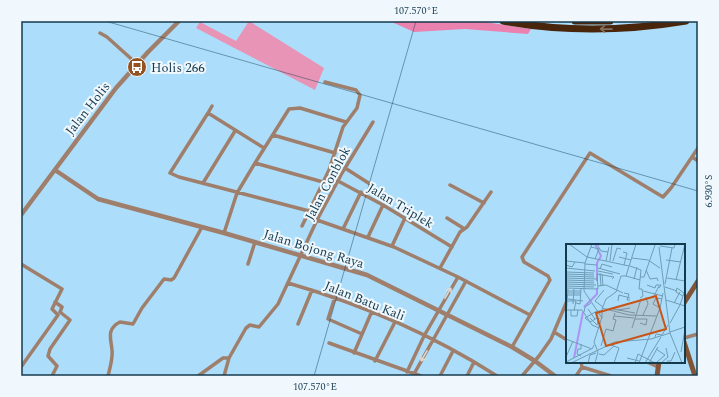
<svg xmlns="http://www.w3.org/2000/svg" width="719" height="397" font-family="Spectral,serif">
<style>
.green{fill:#e794b6}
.forest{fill:#ea81af}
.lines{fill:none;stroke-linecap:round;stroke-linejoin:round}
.minor{stroke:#9f7f6b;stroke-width:3.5}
.tertiary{stroke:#9f7f6b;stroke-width:4.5}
.secondary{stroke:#815436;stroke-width:5}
.motorway{stroke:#49260b;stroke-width:7}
.oneway{stroke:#837060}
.oneway2{stroke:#dcdad8}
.ticks{fill:none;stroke:#143a4e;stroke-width:1;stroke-opacity:0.45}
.labels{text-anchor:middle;stroke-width:4;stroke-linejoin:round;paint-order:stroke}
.poi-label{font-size:13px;fill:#143a4e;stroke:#f0f8fd;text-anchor:start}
.street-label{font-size:13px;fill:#143a4e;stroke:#f0f8fd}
.inset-river{fill:none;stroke:#ac94f5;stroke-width:2}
.inset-road{fill:none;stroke:#6f9cb6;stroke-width:1}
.view{fill:#c85416;fill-opacity:0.15;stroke:#c85416;stroke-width:2}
.inset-edge{fill:none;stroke:#143a4e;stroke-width:2}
.neatline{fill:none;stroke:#143a4e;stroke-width:1.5}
.ticks-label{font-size:10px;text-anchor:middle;fill:#143a4e}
</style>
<rect width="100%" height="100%" fill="#acdefb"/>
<path class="green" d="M249,21L324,68L315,90L196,28L200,22L236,41Z"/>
<path class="forest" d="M394,21H478L531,29L528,34L465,29L414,32L394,23Z"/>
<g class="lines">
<path class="minor" d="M100,33L107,37L137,64
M208,113L212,106
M273,135L335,153
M264,148L208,113L170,173L179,177L309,211
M692,157L698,161
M255,163L289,109L300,108L346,122
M345,168L370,184
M338,181L383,205L452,247
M203,183L235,131
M450,185L484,203
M447,218L463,228
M317,220L394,247L458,277L530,315
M302,226L329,170L343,127L357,108L360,95L356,90L325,82
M343,229L361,192
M224,233L237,193L255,163L323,182
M368,237L383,205
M392,246L405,218
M21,264L62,289L52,309L58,315L21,367
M248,264L255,242
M440,268L460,232L467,227L491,192
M288,283C361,304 433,335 497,376
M335,297L328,319L362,334
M298,324L312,290
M554,332L567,340
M684,338L698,334
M329,343L421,376
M512,347L550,280L548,276L524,262L522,257L590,153L663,197L671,188L698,148
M354,353L372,311
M375,361L395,322
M647,362L658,367
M582,367L611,376
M407,372L424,336L458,277
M414,374L466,281
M52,376L57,366L48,356L50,349L70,320L60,312L62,307L55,302
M108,376C110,368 113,358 112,350C111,339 106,329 120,322L133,324L142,308L164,279L171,280L174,278L202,227
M198,376L223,358H229
M224,376L229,358L246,328L250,325L259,327L278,304L317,220L342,173L373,122
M440,376L453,351
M467,376L474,362
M522,376L539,356L551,339L567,301
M576,376L582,367L581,362"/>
<path class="tertiary" d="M55,170L98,199L224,233L367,275L512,347L535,361L555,376
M21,215L116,88L148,52L179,21"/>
<path class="secondary" d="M684,303L698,281
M684,342L695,376
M657,376L659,362"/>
<path class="motorway" d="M503,21C563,32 626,31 686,21
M575,21H610"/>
</g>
<defs><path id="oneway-shaft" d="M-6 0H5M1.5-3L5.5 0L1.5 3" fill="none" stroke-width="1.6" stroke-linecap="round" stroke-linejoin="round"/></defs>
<use class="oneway" href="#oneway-shaft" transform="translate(606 29) rotate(-179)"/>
<g class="oneway2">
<use href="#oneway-shaft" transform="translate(448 293) rotate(-60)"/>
<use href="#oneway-shaft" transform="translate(424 356) rotate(120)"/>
</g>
<path class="ticks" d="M105,21L698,191M314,376L416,21"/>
<defs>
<g id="bus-disc" transform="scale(1)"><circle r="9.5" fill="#945220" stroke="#f0f8fd"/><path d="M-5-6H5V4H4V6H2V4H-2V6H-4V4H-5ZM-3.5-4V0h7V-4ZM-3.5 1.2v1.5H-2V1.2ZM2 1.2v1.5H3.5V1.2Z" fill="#fff"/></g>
</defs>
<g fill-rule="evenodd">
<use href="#bus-disc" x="137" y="67"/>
</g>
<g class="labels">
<g class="poi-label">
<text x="151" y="72">Holis 266</text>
</g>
<g class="street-label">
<text transform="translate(87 108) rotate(-52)" y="5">Jalan Holis</text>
<text transform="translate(327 183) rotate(-62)" y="5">Jalan Conblok</text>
<text transform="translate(401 205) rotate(31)" y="5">Jalan Triplek</text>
<text transform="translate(314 248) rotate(17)" y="5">Jalan Bojong Raya</text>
<text transform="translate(365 300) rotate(22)" y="5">Jalan Batu Kali</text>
</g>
</g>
<g transform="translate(566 244)">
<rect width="119" height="119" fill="#acdefb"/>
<path class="inset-river" d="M29,0L35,12L31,19V37M18,63L31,50V44M8,114L17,68"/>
<path class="inset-road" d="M3,0L21,13M26,0L19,19L18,47L36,74M31,0L35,7L42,8M94,2L108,4L109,0M25,3L33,5L29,15M93,3L104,89L116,119M57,8L61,9L58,21M21,13L63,22M53,13L65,16M66,14L82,16L94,24M100,16L115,18M0,17L19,19M40,17L43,3M44,17L46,0M47,17L51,4L55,5M19,20L31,21M0,21L6,23L9,18M64,22L75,26L73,45H76L77,52L74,54M0,24L29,27M32,24L54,30M34,25L36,20L46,23M80,26L84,35L91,34L92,37M32,27L47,30M0,28L28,29M34,29L35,42M0,30L28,31M36,30L37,42M0,32L28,33M60,32L74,36M74,33H78L89,1M0,34L31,35M101,34L119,37M68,35L71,23M0,36L28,37M110,36L119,0M0,38L28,39M0,40L30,41M99,40L106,4M81,41L89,44L90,41H95L93,44M0,42L28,43M32,42L40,41L57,49M99,43L111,47M0,44L31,45M32,45L31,30L48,33L46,35M0,47H15M77,47L97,52M2,49H15M58,49L63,50L61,56H64M2,51H15M87,54L93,42M2,55L17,57M100,56L119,62M1,57H10L8,67M52,57L53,51L64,54M10,59L14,60L15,45M108,59L114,48M7,60L8,45M114,61L118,49L111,44L110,48L117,52M37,63L29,57L38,46M36,64L63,71L91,72M94,64L87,60L90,54L96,55M22,65L29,75M47,65L69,69M1,66H16L26,81L33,84M5,66V72H11L12,66M52,66L64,64M18,68L19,63L25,59M77,71L82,60L80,53M0,72L2,45M48,72L68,74M24,74L31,81L33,74M31,74L24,78L19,74L31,67H36M69,75H81L80,81L74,79M104,79L114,61M66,84L75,55M104,88L119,83M89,93L90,90L96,91L102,81M0,95L26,105L28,101M15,100V105H12L11,110L15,112M45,101L53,104L48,119M35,102L40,85L47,87L50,76L47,75L49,69M90,105L99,111L90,119M115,108L119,86M33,110L38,111L48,102M0,113L7,97M61,114L73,117M101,117H105L109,108M0,118L25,105M5,119L49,98L85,95L104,89M22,119L24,111L30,109M29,119L32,108L28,98L36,73V65L40,55L50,48L55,32H60L70,0M69,119L72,110L89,119M73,119L94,64L97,49M79,119L95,93M83,119L92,103M95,119L102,113L100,104"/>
<path class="view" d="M90,52L100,85L40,102L30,69Z"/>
<rect width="119" height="119" class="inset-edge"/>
</g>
<rect width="719" height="397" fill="none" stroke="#f0f8fd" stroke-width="44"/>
<rect x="22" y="22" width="675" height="353" class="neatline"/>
<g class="ticks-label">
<text x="416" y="14">107.570°E</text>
<text transform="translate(708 191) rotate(-90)" y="4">6.930°S</text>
<text x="315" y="390">107.570°E</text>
</g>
</svg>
